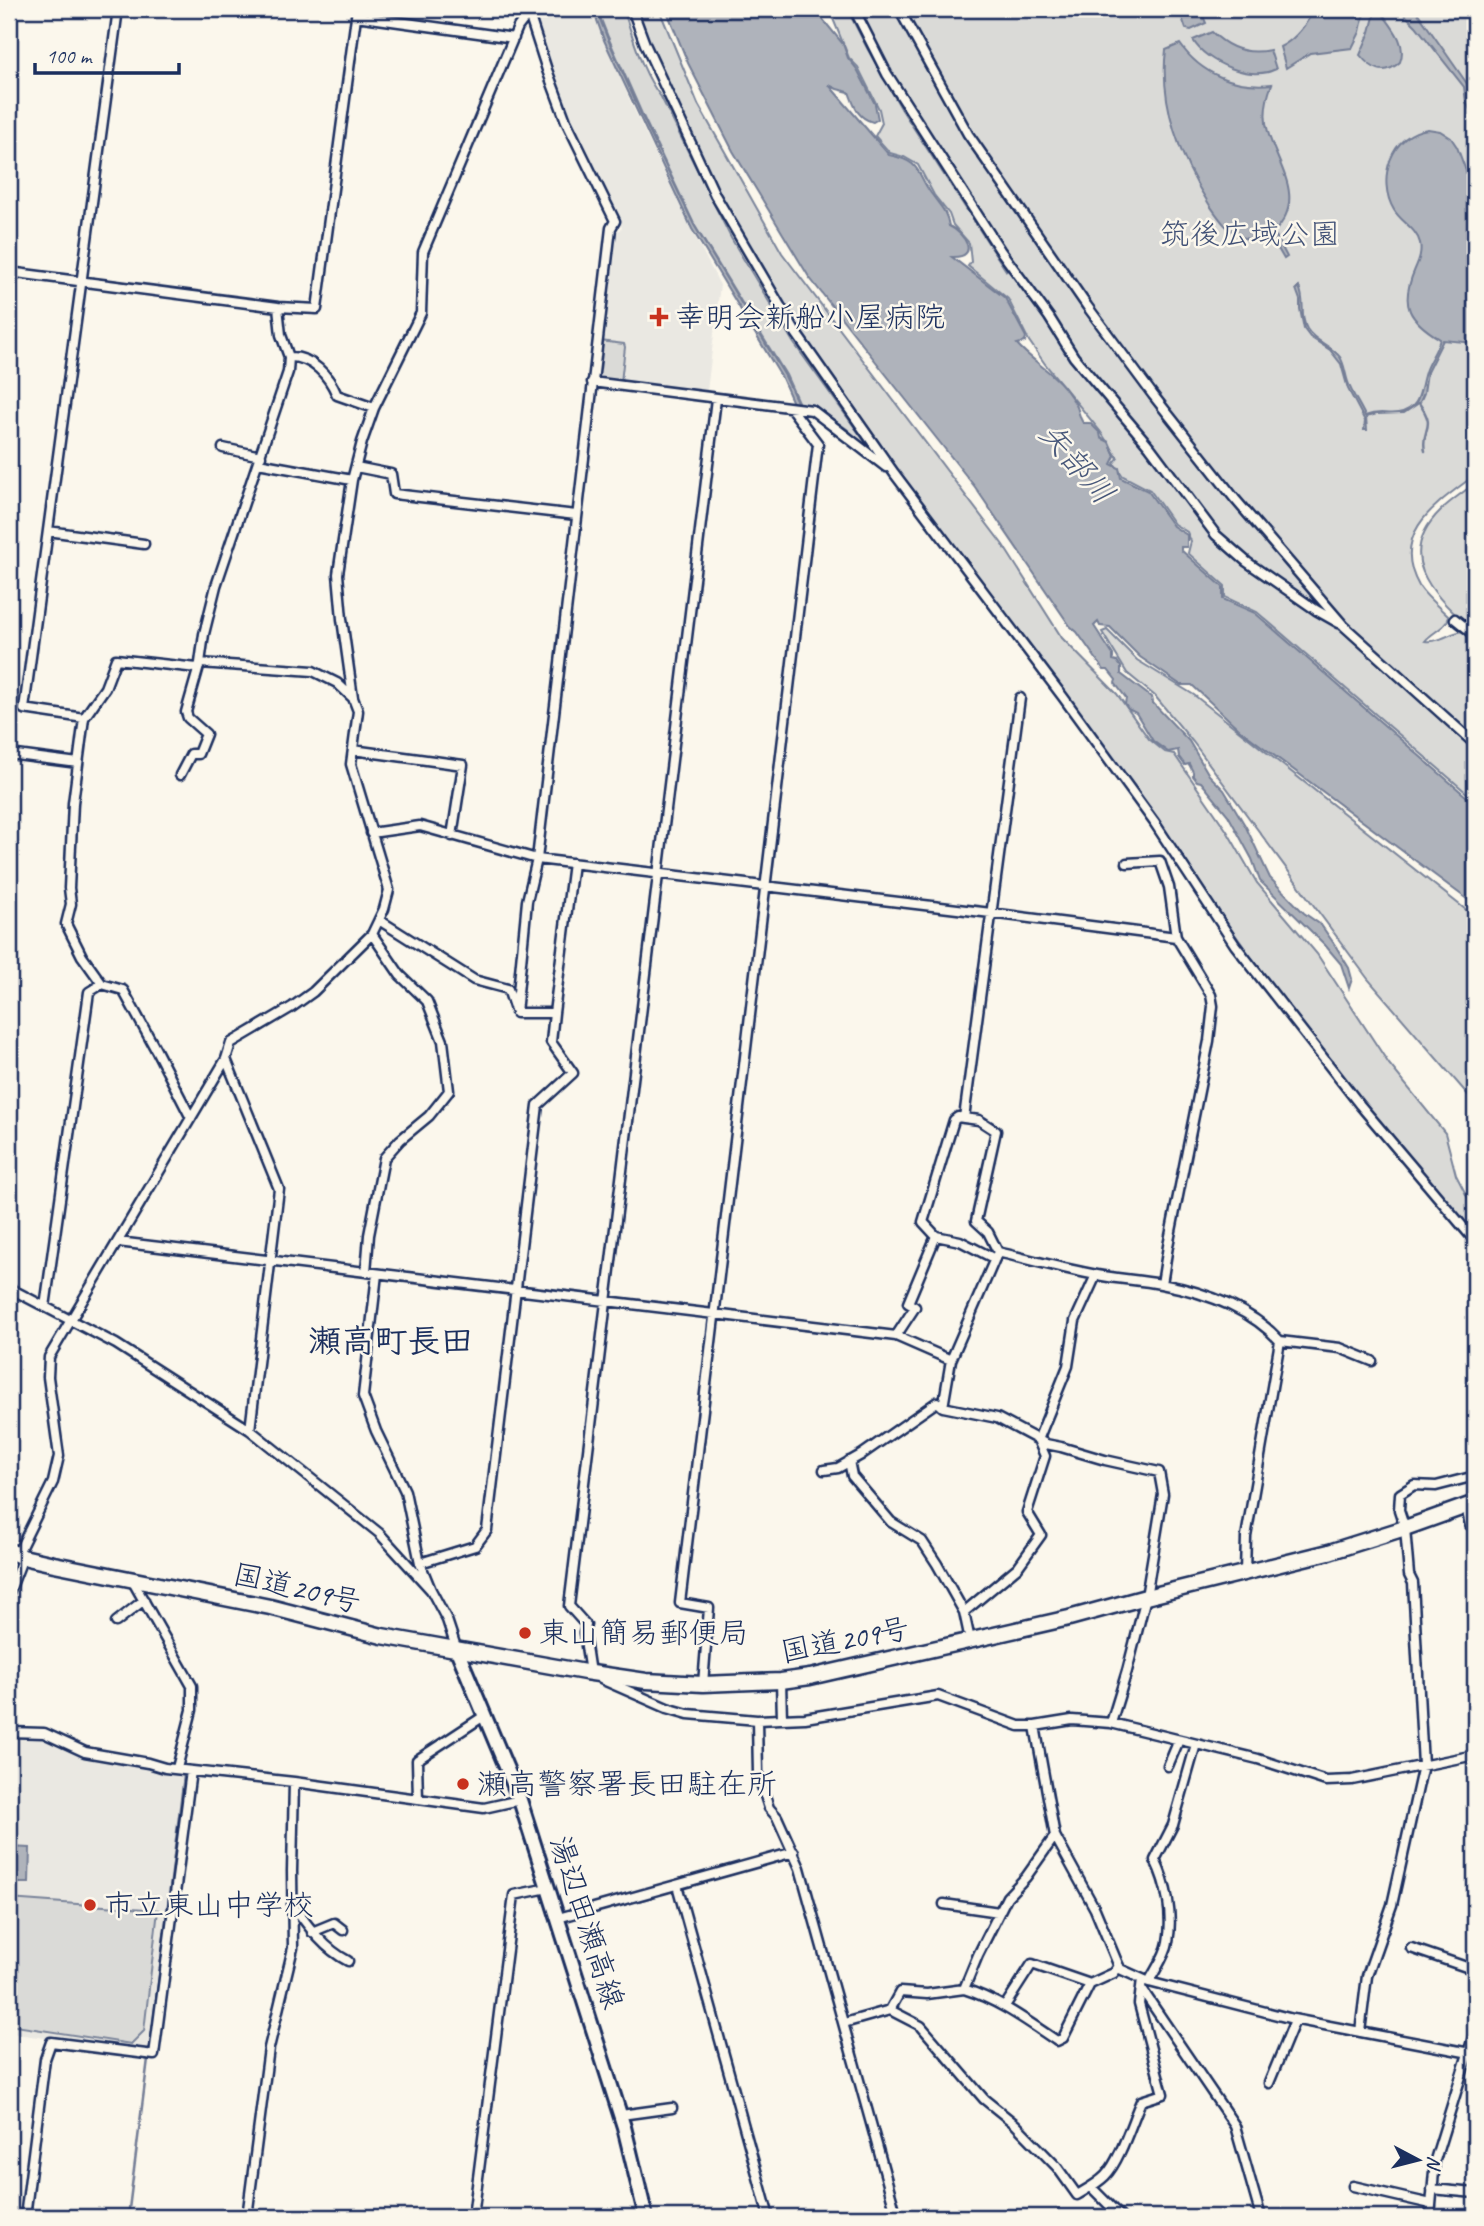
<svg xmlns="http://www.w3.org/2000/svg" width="1484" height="2226" font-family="Caveat,'Klee One',sans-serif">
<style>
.built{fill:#eae8e2}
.green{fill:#dadad7;stroke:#7a849a;stroke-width:2}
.water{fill:#afb3bb;stroke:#747e96;stroke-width:2}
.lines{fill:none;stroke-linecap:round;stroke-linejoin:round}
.stream{stroke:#747e96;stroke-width:2.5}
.minor-casing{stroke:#1b2f5e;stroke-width:13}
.secondary-casing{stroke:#1b2f5e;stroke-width:18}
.trunk-casing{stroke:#1b2f5e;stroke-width:19}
.minor{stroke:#fbf7ec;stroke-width:8}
.secondary{stroke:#fbf7ec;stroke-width:12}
.trunk{stroke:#fbf7ec;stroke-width:14}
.poi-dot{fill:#c8321e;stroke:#fbf7ec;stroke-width:2.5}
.labels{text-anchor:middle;stroke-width:5;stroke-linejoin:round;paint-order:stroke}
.park-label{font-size:30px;fill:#415176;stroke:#fbf7ec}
.poi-label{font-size:30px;fill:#1b2f5e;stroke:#fbf7ec;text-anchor:start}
.street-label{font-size:30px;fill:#1b2f5e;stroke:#fbf7ec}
.water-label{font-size:32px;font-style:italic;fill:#47577a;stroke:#fbf7ec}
.quarter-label{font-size:33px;font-weight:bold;fill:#1b2f5e;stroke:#fbf7ec}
</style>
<rect width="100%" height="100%" fill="#fbf7ec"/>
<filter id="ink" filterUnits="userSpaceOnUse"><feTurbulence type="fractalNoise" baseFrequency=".0143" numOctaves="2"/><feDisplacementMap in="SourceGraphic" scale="14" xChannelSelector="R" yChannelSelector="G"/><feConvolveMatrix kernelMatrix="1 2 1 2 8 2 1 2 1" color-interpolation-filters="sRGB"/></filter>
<g filter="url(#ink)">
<path class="built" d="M582,9H592L631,103L691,229L720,285L707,391L598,379L613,234L622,228L600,185L569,118L552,77L534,18Z
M9,1735L36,1736L81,1754L160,1771L183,1772L187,1777L152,2049L146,2052L9,2033Z"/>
<path class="green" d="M597,9H623C635,41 640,69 661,97L731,238L793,342L876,457L847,429L815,407L799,404L786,375L695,226L642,114L608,37Z
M632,9H659L698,104L782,253L1003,545L1062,638L1117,694L1149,739L1165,752L1174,754L1227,831L1257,883L1317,954L1389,1064L1445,1133L1456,1175L1475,1212V1239L1355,1098L1299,1025L1174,848L815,361L724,208Z
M829,9H847L867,48L902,110L1007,272L960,197L851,9H1475V475C1438,503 1389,532 1419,586C1426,597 1440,608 1449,617C1446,628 1432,632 1425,641C1440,643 1450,632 1464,631L1467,625C1430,592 1395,555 1441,510C1451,500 1464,492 1475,483V800L1257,612L1225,597V586L1188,553L1191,541L1187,532L1174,524L1150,490L1123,476L1114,463L1118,458L1100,431L1045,364L1029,341L1008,299L968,266L971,262L969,243L953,225L949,214L934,195L918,165L904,157L890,153L875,136L882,123L879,109L858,67L849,58Z
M600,341L624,344L625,347L621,382L598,379L595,376Z
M1107,630L1137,660L1194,695L1475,917V1103L1368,979L1193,742L1155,696L1127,673L1102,632Z
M9,1899L158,1910L144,2031L131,2044L9,2025Z"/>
<path class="water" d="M593,9H596L607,37L641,114L694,225L785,376L798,404L793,403L782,378L692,229L604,40Z
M666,9H811L817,12L843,44L848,58L857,69L875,104L878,119L873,122C857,118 854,105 849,92L837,89L829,85L889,155C924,162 915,173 933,196C941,207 947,212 949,226C965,233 980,258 952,257L1005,298L1026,337L1025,342L1017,344C1031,360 1050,370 1064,387C1068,393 1074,400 1077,407C1079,412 1079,417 1083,423H1090L1100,433L1101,438L1109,442L1115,456L1111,464L1119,468L1121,478L1148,491L1173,526L1187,535V547H1181V550L1223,587V599L1255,613L1475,804V905L1240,730L1192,685H1181L1140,657L1110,627L1100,626L1098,622L1094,626L1113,655V660L1117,661L1121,667V674L1151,697L1152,702L1189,741L1209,775L1224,790L1246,827L1270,878L1304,913L1321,925L1335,945L1349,968L1352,979L1349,988L1341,964L1325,945L1260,881L1252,859L1228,815L1201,782L1197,781L1193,776V772L1189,764L1185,765L1179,757L1178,750L1168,752L1153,741L1136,713L1128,709L1125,704L1126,698L1115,683L1116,680L1108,670H1104L1077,632L1070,626L975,487L809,277L733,151L688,63Z
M1179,9H1200L1206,23L1191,30L1186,29Z
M1350,9H1365L1360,32L1352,48L1310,53L1286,68L1280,47C1294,40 1303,29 1311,15H1320Z
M1376,9H1379C1390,25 1408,42 1400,62C1385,76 1372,70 1360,55L1370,32Z
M1399,9H1415L1468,85L1475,81V85L1469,90L1475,106V120L1466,102L1464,87L1416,26Z
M1212,32C1228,48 1247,55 1270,50L1276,69C1252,82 1206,63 1193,40Z
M1180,44C1201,74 1235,88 1272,84C1266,99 1263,116 1268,132C1278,167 1307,199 1274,232L1287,257L1284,259L1270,235C1262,237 1253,241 1244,238C1228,233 1218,217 1209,204C1181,161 1159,103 1166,50Z
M1428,129L1440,131L1451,138L1457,147L1475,195V343L1443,340L1427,372L1424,393L1420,402L1404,413L1377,414L1366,417L1367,430H1364L1365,421L1348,389L1341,364L1330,350L1310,337L1304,329L1300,309V300L1296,289L1299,287C1306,301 1299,315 1307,329C1315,342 1331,345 1340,357C1345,365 1345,374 1348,382C1352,394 1360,405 1365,416C1381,410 1384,415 1398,413C1423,409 1419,387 1426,369C1430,359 1437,350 1440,339C1409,320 1399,306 1415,269C1419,260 1422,252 1420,243C1416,228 1401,222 1394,210C1376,180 1391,133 1428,129Z
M9,1847L30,1848L29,1883H9Z"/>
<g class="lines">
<path class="stream" d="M1419,403C1438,430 1420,427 1425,451
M150,2049L184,1776
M128,2217L148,2059"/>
<g class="minor-casing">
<path id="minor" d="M632,9L645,44L715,195L796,333L894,473L1063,697L1154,822L1235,945L1360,1105L1475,1241
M854,9L887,74L1000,250L1049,317L1074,357L1150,447L1216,535L1247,562L1316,610L1339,623
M899,9L968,134L1087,306L1153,395L1235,499L1344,626L1475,744
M356,16L514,38
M9,272L278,307L317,309L357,9
M289,357C312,356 329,376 337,395L374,408
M592,382L812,410L886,467
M223,448L261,456
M258,463L352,480
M356,467L391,474L394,494L576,515
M48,531L144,544
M1455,619L1475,635
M200,663L313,671L337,683L353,698
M84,718L24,709L118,9
M353,750L463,765L452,836
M9,754L78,763
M180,775L191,754H198L206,734L188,718L186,712L200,663L204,634L216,586L288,372L289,357L281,335L278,307
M371,833L420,826L537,859L991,913L1176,937L1211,995L1213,1006L1209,1041L1168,1246L1162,1284
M1127,863L1160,861L1169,887L1176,937
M379,920L474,980L508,989L515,1010
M554,1013L573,863
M226,1059L279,1189L250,1430
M191,1118L156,1050L123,990L102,984L82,956L66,924L71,904L69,888L73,803L84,718L105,688L116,659L197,668
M964,1118L979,1120L996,1131L976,1221L988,1232L998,1252C1031,1260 1064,1269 1097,1275C1118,1279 1140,1280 1161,1284C1204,1292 1250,1308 1280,1341L1246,1537L1245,1572
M118,1242L896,1336L951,1360
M995,1259L960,1241L936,1236L923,1222L954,1120L958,1117L964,1118L1020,698
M366,1272L369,1235L384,1158L400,1140L429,1116L449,1091L443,1041L427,1001L400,975L372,934
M377,1274L363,1396L376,1431L405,1491L420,1563L431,1590L447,1620L457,1650
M9,1288L116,1344L250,1430L379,1533L431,1590
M45,1307L89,992L102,984
M896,1336L915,1307L908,1303L936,1236
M1280,1341L1340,1348L1372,1361
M943,1407L951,1360L997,1254
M849,1461L852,1476L891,1522L922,1541L937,1564L964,1612
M824,1470L838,1468L861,1455L937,1402L943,1407L997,1418L1046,1444L1061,1447L1105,1460L1159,1472L1163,1494L1146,1597L1127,1671L1111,1723
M1468,1516L1470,1525L1475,1523
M17,1555L53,1482L59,1456L48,1377L49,1357L226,1059L231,1043L292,1007L313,992L372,934L384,909L389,890L351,764L358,711L353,698L342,619L338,574L352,480L362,442L374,408L421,313L423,252L518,27L528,14
M420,1563L475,1546L487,1530L538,1105L573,1073L551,1042L554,1013H516L527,901L537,859L611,228L615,221L566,121L547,70L528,11
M132,1580L192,1686V1710L177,1768
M9,1593L23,1557
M116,1622L144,1600
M970,1640L964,1612L1018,1567L1041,1535L1027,1512L1045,1456L1038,1440L1068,1366L1075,1321L1096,1275
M590,1673L584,1633L586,1625L569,1606L716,399
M601,1679L667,1708L688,1714L757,1720L805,1718L938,1696L1019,1726H1035L1072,1720L1111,1723L1258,1759L1326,1781L1352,1780L1475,1755
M781,1681L782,1719
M703,1684L709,1608L680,1603L818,444L791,408
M757,1720L758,1774L769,1808L777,1817L800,1868L897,2217
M1035,1726L1055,1836L1095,1909L1120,1969L1149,1982L1293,2019L1475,2054
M9,1732L44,1733L85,1752L148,1763L165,1768L294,1782L484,1808L520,1800
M1168,1766L1179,1740
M418,1799L417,1760L484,1716
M677,1885L769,2217
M292,1904C308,1926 323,1948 348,1961
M944,1904L999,1912
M558,1918L794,1852
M312,1932L334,1923L343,1930
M1411,1948L1475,1970
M1149,1982C1155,1970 1166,1955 1168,1942C1173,1916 1167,1884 1155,1860L1173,1825L1196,1744
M1141,1988L1235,2126L1261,2217
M964,1989C999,2000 1027,2021 1057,2041L1063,2038L1090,1984
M1005,2006L1032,1964L1090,1984L1114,1973L1119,1966
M890,2010L900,1992L927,1994L964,1989L978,1955L1007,1897L1026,1877L1055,1836
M844,2023L890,2010L921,2026L984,2099L1015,2124L1057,2167L1077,2195C1087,2189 1097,2184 1105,2176C1120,2161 1132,2121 1141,2101L1163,2094L1139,2004L1142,1979
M1360,2032L1367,1976L1392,1905L1423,1765L1413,1583L1409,1575L1405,1528L1399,1510L1400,1494L1414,1485L1436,1486L1475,1476
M1269,2083L1295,2020
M621,2115L672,2108
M1353,2186L1431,2204
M1091,2187L1121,2217
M1432,2189L1475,2193
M9,2216L15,2217
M25,2217L45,2059L51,2042L154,2055L191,1771
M247,2217L269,2048L293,1948L292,1871L294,1782
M473,2217L514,1895L548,1888
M1430,2217L1435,2160L1475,2031"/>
</g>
<g class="secondary-casing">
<path id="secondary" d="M457,1650L520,1800L624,2127L646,2217"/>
</g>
<g class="trunk-casing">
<path id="trunk" d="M9,1551L23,1557L54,1564L270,1607L382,1636L585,1672L646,1681L703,1684L781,1681L810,1677L1069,1618L1146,1597L1329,1552L1405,1528L1475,1503"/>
</g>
<use href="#minor" class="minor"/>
<use href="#secondary" class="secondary"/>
<use href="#trunk" class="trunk"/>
</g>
</g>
<g class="poi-dot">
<path d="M655.5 306.5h7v7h7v7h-7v7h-7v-7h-7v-7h7z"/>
<circle cx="525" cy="1633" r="7"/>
<circle cx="463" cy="1784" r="7"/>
<circle cx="90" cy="1905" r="7"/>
</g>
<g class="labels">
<g class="park-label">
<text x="1250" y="244">筑後広域公園</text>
</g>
<g class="poi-label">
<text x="675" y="327">幸明会新船小屋病院</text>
<text x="539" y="1643">東山簡易郵便局</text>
<text x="477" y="1794">瀬高警察署長田駐在所</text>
<text x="104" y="1915">市立東山中学校</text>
</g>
<g class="street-label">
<text transform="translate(297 1588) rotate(13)" y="10">国道209号</text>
<text transform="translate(845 1640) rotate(-11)" y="10">国道209号</text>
<text transform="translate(587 1922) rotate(72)" y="10">湯辺田瀬高線</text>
</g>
<g class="water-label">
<text transform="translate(1077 463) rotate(49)" y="11">矢部川</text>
</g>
<g class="quarter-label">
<text x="391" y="1352">瀬高町長田</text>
</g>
</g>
<rect width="1484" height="2226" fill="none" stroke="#fbf7ec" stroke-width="35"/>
<rect x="18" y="18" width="1449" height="2191" fill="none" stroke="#1b2f5e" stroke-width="2.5" filter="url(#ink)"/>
<g transform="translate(1418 2160) rotate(97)" stroke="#fbf7ec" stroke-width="5" paint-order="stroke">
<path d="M0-5L12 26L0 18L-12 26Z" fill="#1b2f5e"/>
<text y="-10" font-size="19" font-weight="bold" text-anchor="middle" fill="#1b2f5e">N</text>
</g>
<path d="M35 63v10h144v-10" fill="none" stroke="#1b2f5e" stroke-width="3.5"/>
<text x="46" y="63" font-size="21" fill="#1b2f5e" stroke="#fbf7ec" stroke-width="5" paint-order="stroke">100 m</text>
</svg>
